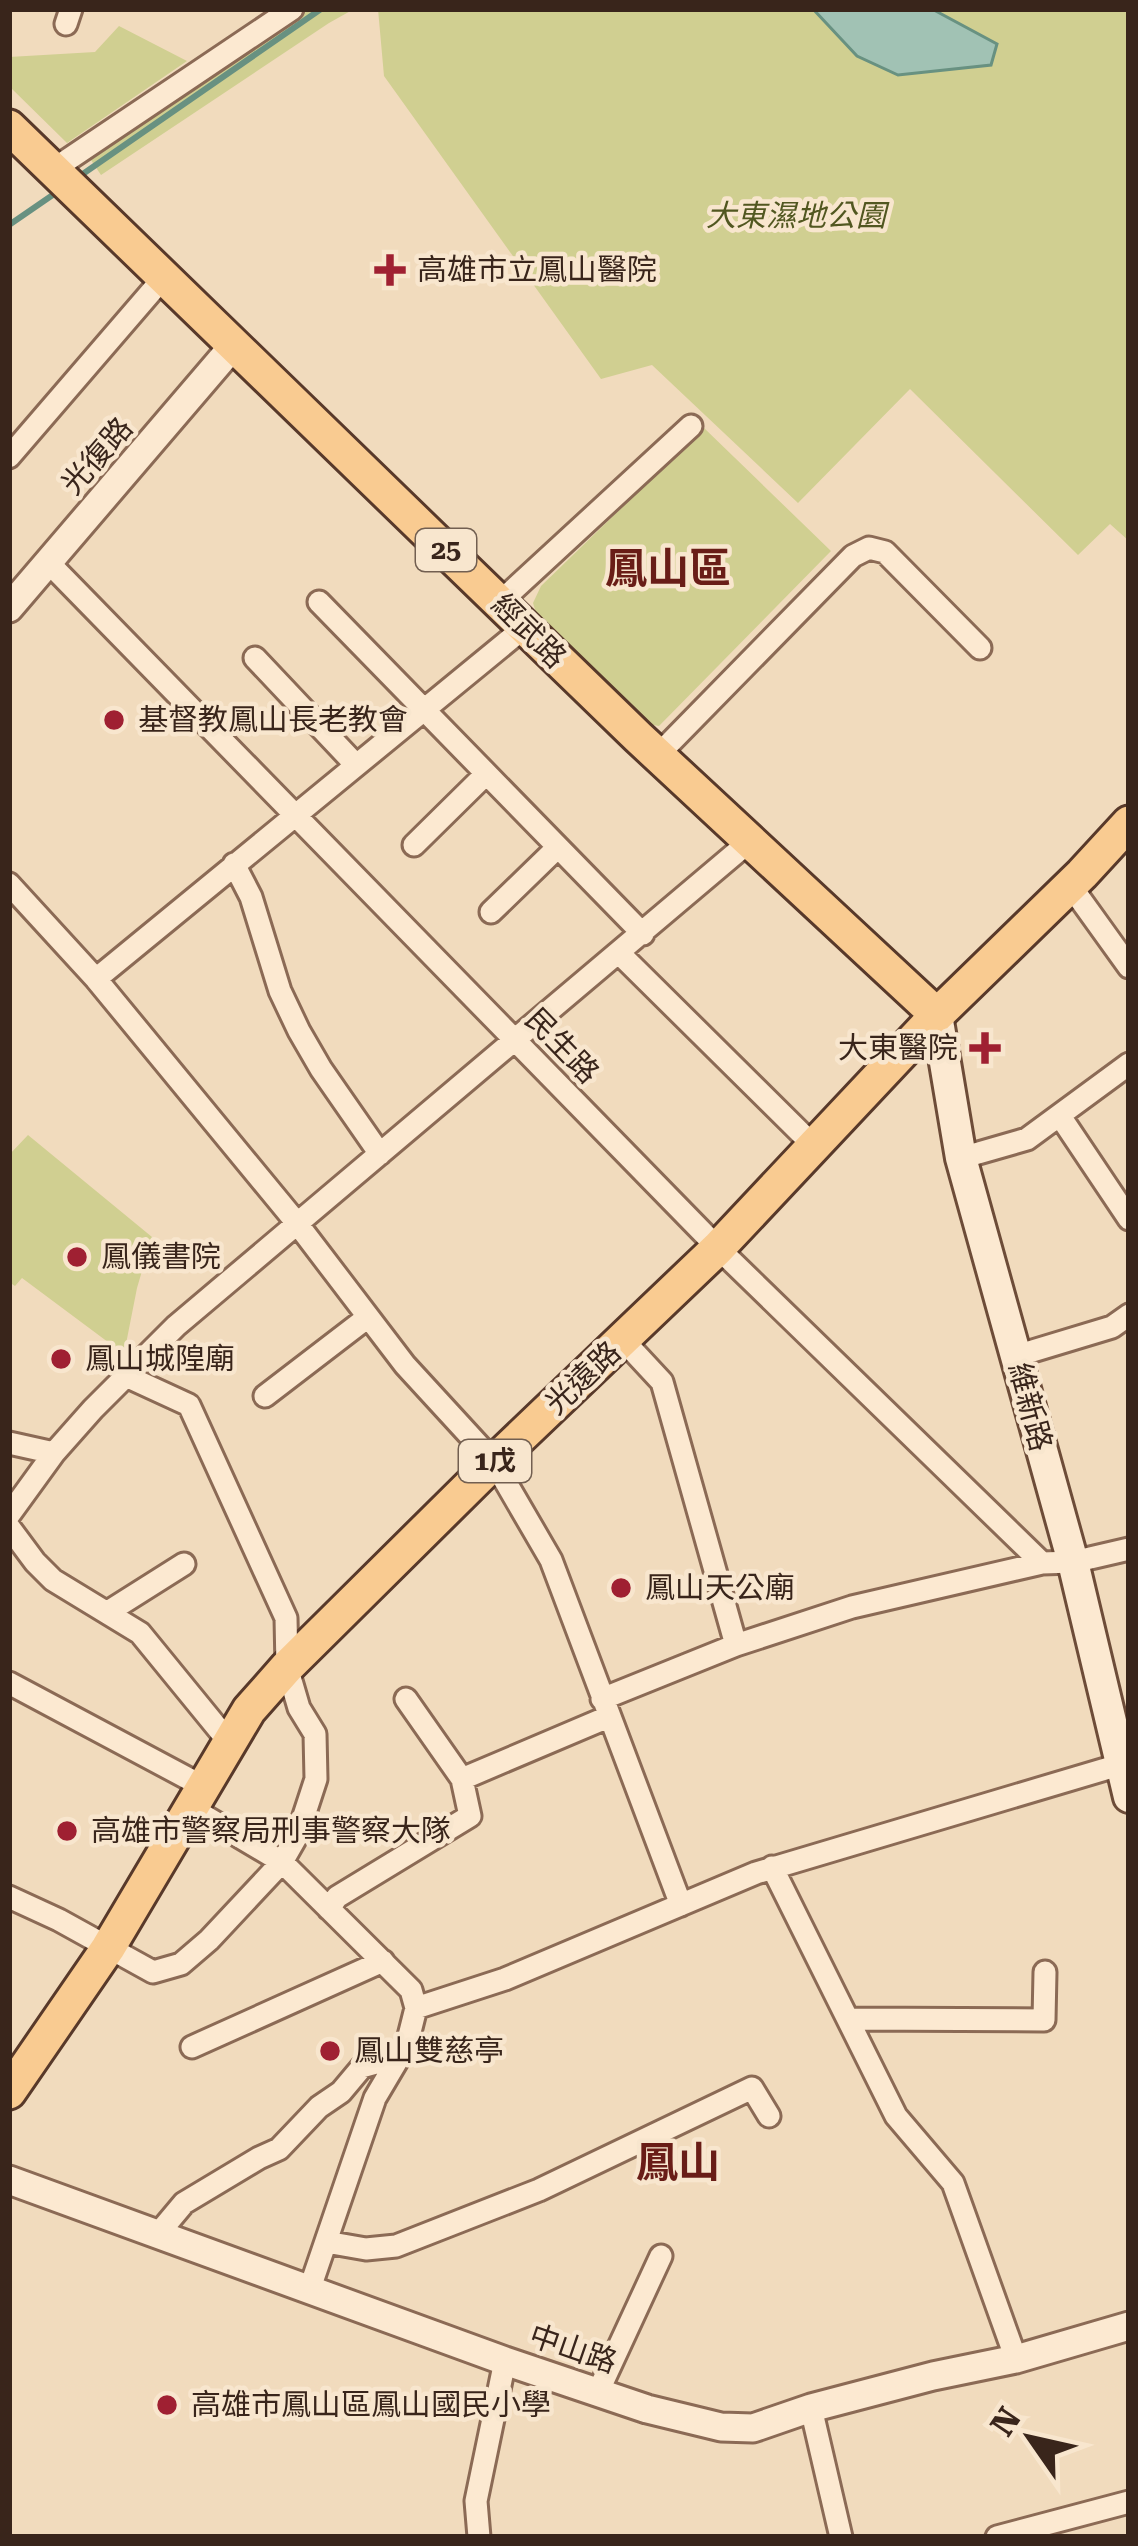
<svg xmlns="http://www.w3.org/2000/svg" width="1138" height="2546" font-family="'Roboto Serif','Noto Sans TC',serif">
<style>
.green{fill:#d0cf91}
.water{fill:#a1c2b4;stroke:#689181;stroke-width:3}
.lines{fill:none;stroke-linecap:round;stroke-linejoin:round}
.stream{stroke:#689181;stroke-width:6}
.minor-casing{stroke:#8b6a55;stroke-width:27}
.tertiary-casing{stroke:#8b6a55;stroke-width:33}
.secondary-casing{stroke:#6d4c38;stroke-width:36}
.primary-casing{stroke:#58392a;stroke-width:39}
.minor{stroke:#fce9d1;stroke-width:21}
.tertiary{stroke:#fce9d1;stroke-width:27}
.secondary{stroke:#fce9d1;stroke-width:30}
.primary{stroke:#f9cb91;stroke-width:33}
.poi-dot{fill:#9f2032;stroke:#f8e6ce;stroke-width:4.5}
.labels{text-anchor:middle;stroke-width:9;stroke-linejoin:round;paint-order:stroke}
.shield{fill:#f8e6ce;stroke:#725f51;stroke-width:3}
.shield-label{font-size:27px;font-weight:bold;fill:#39251b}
.park-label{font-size:30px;font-style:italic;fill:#515720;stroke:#f8e6ce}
.poi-label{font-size:30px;fill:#39251b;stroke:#f8e6ce;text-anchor:start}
.street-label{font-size:30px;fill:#39251b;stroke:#f8e6ce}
.district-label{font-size:42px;font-weight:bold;fill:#691d17;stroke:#f8e6ce}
</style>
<rect width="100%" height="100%" fill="#f1dbbd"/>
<path class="green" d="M310,9H354L329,23L101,175L91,160Z
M378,9H1129V541L1110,524L1078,555L910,389L798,503L652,365L601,379L384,76Z
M119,26L187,61L67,143L9,86V57L95,52Z
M704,428L831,551L659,726L648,724L537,616L533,603L541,586Z
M28,1135L152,1237L137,1288L124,1354L22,1278L15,1286L9,1282V1155Z"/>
<path class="water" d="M813,9H932L997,44L991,65L898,75L857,56Z"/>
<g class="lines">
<path class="stream" d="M77,178L321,9
M9,225L57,192"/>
<g class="minor-casing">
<path id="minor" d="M66,24L71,9
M54,169L292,9
M9,457L164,277
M49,563L718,1248L1042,1563
M319,602L643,934
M500,602L691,426
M255,658L356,765
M658,755L853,556L869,548L885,552L980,648
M414,845L486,774
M234,864L251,897L280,991L299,1031L321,1069L380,1154
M9,884L96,979L296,1222L405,1365L494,1462L551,1560L681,1905
M1070,885L1129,967
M491,912L558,847
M620,954L814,1146
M96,979L525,627
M1060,1116L1129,1219
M961,1158L1027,1139L1129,1064
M623,1340L662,1382L736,1645
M1016,1356L1112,1327L1129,1315
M265,1396L368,1317
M9,1443L54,1453
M9,1515L54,1453L93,1409L176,1326L750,841
M9,1527L35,1562L53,1580L140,1633L229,1742
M108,1612L184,1564
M9,1683L204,1787
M406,1699L462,1779L608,1717
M602,1699L736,1645L852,1607L1042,1563L1073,1562L1129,1549
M191,1808L282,1862L411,1990L416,2008L407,2044L375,2098L310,2288
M772,1867L896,2116L953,2183L1016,2359
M9,1897L59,1920L153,1972L181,1964L209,1940L282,1862L298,1834L316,1779L315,1734L299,1708L287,1667L286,1618L189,1405L126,1376
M329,1909L337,1897L470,1816L462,1779
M416,2008L505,1979L756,1873L1129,1762
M848,2019L1044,2020L1045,1972
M192,2047L383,1961
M158,2234L184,2203L259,2158L279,2149L319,2107L341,2092L362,2067L398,2057
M326,2242L366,2249L396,2246L539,2190L752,2088L769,2116
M598,2392L661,2256
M811,2408L841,2537
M479,2537L476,2501L505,2361
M997,2537L1129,2502"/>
</g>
<g class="tertiary-casing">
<path id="tertiary" d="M9,608L234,345
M9,2180L505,2361L647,2409L721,2427L753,2428L811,2408L933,2376L1016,2359L1129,2326"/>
</g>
<g class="secondary-casing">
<path id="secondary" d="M937,1015L961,1158L1073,1562L1129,1797"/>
</g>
<g class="primary-casing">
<path id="primary" d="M9,127L638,737L937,1015
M9,2092L108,1948L249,1710L287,1667L494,1462L718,1248L937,1015L1082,874L1129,823"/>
</g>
<use href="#minor" class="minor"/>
<use href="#tertiary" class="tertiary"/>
<use href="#secondary" class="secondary"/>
<use href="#primary" class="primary"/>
</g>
<g class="poi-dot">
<path d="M384 252h12v12h12v12h-12v12h-12v-12h-12v-12h12z"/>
<circle cx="114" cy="720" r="12"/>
<path d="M979 1030h12v12h12v12h-12v12h-12v-12h-12v-12h12z"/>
<circle cx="77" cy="1257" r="12"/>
<circle cx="61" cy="1359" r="12"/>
<circle cx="621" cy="1588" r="12"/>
<circle cx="67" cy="1831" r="12"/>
<circle cx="330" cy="2051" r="12"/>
<circle cx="167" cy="2405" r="12"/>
</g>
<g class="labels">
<g class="shield">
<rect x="416" y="529" width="60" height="42" rx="9"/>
<rect x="459" y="1440" width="72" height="42" rx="9"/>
</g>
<g class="shield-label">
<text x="446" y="559">25</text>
<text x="495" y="1470">1戊</text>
</g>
<g class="park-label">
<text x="796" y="226">大東濕地公園</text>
</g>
<g class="poi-label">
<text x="417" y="280">高雄市立鳳山醫院</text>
<text x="138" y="730">基督教鳳山長老教會</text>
<text x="958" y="1058" text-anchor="end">大東醫院</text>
<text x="101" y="1267">鳳儀書院</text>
<text x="85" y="1369">鳳山城隍廟</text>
<text x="645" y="1598">鳳山天公廟</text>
<text x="91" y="1841">高雄市警察局刑事警察大隊</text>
<text x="354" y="2061">鳳山雙慈亭</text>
<text x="191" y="2415">高雄市鳳山區鳳山國民小學</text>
</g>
<g class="street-label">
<text transform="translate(97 456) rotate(-49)" y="10">光復路</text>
<text transform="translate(529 631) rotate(45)" y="10">經武路</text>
<text transform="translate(562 1046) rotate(46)" y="10">民生路</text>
<text transform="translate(583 1378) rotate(-43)" y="10">光遠路</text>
<text transform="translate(1030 1407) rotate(75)" y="10">維新路</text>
<text transform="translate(573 2349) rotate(19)" y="10">中山路</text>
</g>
<g class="district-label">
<text x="668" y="583">鳳山區</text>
<text x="678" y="2177">鳳山</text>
</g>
</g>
<rect width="1138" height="2546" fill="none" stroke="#39251b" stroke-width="24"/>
<g transform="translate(1030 2438) rotate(304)" stroke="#f8e6ce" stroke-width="9" paint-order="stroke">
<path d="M0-9L21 45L0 30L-21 45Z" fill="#39251b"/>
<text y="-18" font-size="33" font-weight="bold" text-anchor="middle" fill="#39251b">N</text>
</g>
</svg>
